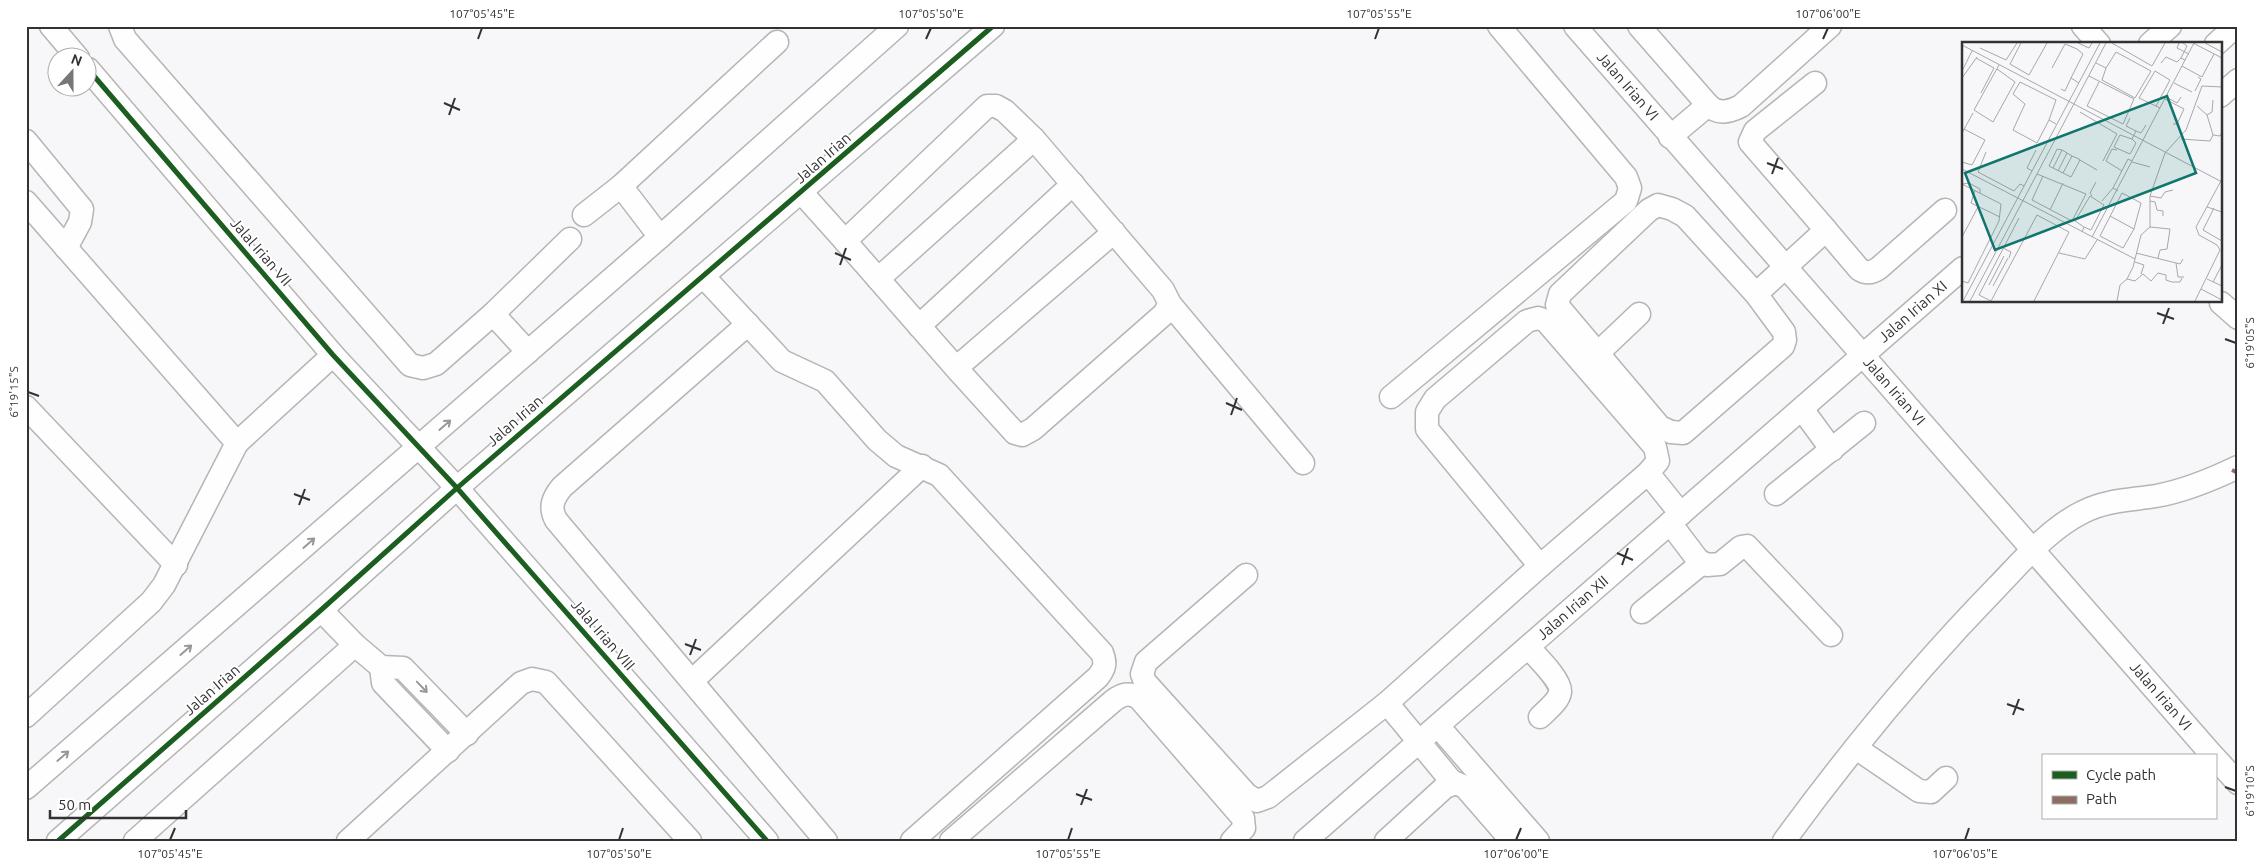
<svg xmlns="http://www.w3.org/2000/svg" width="2264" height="867" font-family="Ubuntu,sans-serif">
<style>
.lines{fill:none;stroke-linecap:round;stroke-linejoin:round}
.minor-casing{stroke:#b5b5b6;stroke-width:25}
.minor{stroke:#fefefe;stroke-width:22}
.quiet{stroke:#8d6e63;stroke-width:4;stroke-dasharray:8 4;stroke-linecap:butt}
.cycleway-casing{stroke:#fff;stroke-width:8}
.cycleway{stroke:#1b5e20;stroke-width:5}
.oneway{stroke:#989898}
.ticks{fill:none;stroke:#323133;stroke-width:2}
.labels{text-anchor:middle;stroke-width:4;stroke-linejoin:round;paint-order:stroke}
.street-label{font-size:15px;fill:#323133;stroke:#fff}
.inset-road{fill:none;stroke:#a8a7aa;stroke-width:1}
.view{fill:#0f766e;fill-opacity:0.15;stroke:#0f766e;stroke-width:2.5}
.inset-edge{fill:none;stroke:#323133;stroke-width:2.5}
.neatline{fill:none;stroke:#323133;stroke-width:2}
.ticks-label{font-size:12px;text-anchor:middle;fill:#323133}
</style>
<rect width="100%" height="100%" fill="#f7f6f9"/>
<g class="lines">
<g class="minor-casing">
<g id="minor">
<path d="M51,26L78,58"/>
<path d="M120,26L125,39L410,365L423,368L436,364L493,314L528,352"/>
<path id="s1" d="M1575,26L2213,756"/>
<path d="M1639,26L1708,105C1718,115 1729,112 1741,106L1830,26"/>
<path d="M2083,26L2099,44"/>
<path d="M2150,44L2170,26"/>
<path d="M2216,44L2236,26"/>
<path d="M88,69L333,355L457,488L767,841"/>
<path d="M1815,83L1755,131L1750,142L1826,230"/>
<path d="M2220,96L2238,80"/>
<path d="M1670,137L1708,105"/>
<path d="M26,141L82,209L80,222L66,248"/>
<path d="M802,193L845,241"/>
<path d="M26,202L237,443L164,585L151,602L26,716"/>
<path d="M584,215L621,186"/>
<path d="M660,237L621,186L777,42"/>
<path d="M703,276L782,361L825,381L877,440L896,456L939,475L1102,653C1106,663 1105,668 1098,677L912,841"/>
<path d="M878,279L1034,139"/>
<path d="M1756,294L1685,216L1672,209L1658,205L1649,210L1560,294L1557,305L1660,427L1671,432L1683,433L1783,346L1785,340L1784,332L1756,294L1826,230L1859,269C1866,274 1872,273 1879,268L1945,210"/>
<path d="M2221,303L2238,318"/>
<path d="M1170,304L1303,463"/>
<path d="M493,314L570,239"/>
<path d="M748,324L562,487C553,498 549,507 556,520L826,841"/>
<path d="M919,326L1073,184"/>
<path d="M1598,353L1639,314"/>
<path d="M956,368L1015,433L1022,435L1033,429L1164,314L1170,304L1163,290L1034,139L1005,111L996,106H987L845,241L956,368L1114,232"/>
<path d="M1391,397L1626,201L1630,188L1626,177L1499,26"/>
<path d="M26,407L176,565"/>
<path d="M1802,409L1832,450"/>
<path d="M237,443L333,355"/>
<path d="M1776,494L1864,423"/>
<path d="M1670,523L1698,560L1707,565L1720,564L1741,547L1747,546L1831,635"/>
<path d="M1540,566L1427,429V412L1435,399L1527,321L1538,318L1546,321L1655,447L1658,461L1648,473"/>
<path d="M1246,575L1146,662L1142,674L1145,682L1247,795L1257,801L1268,797L1387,703L1453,783"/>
<path d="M321,610L355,645L381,667L403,668L467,734"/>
<path d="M1642,612L1702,563"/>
<path d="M1528,647C1536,656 1562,681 1560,692C1559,701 1546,711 1540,717"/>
<path d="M381,667L383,683L448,751"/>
<path d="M692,681L922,466"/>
<path d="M1387,703L1540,566L1648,473L1681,514"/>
<path d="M1438,726L1538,841"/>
<path d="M1856,748L1919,791L1931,792L1946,778"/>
<path d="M2215,758L2238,783"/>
<path d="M26,788L660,237L897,26"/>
<path d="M58,841L321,610L457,488L993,26"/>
<path d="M135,841L355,645"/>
<path d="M348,841L521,683L532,679L546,682L690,841"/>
<path d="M951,841L1113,701C1122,694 1129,692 1139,698L1243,818L1244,828L1232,841"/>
<path id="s2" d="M1305,841L1963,268"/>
<path d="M1386,841L1445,787L1456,783L1465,787L1512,841"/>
<path d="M1784,841C1849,752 1921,665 1998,586C2023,560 2050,528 2083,512C2106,500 2131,500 2156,496C2184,491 2213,479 2238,467"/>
</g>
</g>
<use href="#minor" class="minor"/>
<path class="quiet" d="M2232,470L2238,473"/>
<g class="cycleway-casing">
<path id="cycleway" d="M88,69L333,355L457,488L767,841
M58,841L321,610L457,488L993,26"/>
</g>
<use href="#cycleway" class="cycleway"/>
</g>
<defs><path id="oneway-shaft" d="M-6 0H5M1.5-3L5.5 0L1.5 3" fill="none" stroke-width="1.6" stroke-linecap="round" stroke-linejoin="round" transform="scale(1.25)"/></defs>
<g class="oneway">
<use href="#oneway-shaft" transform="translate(445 425) rotate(-41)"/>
<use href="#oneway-shaft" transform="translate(309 543) rotate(-41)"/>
<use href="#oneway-shaft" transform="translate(186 650) rotate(-41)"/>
<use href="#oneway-shaft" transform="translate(422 687) rotate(46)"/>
<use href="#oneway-shaft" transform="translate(63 756) rotate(-41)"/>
</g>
<path class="ticks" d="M478,39L482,28M926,39L931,28M1375,39L1379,28M1823,39L1828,28M444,103L460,110M449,115L455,98M1767,163L1783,169M1772,174L1778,158M835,253L851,260M840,265L846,248M2157,313L2174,319M2163,324L2169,308M2225,339L2236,343M28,392L39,396M1226,403L1242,410M1231,415L1237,398M294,494L310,500M299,505L305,489M1617,553L1633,560M1622,565L1628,548M685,644L701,650M690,655L696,639M2007,704L2024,710M2013,715L2019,699M2225,787L2236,791M1076,794L1092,800M1081,805L1087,789M170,840L175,828M619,840L623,828M1068,840L1072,828M1516,840L1521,828M1965,840L1969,828"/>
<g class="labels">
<g class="street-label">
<text dy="5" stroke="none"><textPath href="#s1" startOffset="80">Jalan Irian VI</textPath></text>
<text transform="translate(823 158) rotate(-41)" y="5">Jalan Irian</text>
<text transform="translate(261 252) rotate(49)" y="5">Jalal Irian VII</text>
<text dy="5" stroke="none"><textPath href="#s2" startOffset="806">Jalan Irian XI</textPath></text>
<text dy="5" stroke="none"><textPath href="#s1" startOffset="485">Jalan Irian VI</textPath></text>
<text transform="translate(515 421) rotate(-41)" y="5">Jalan Irian</text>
<text dy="5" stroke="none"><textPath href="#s2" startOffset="355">Jalan Irian XII</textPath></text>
<text transform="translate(603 635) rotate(49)" y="5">Jalal Irian VIII</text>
<text transform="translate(212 690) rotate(-41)" y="5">Jalan Irian</text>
<text dy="5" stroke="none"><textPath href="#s1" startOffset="890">Jalan Irian VI</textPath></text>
</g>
</g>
<g transform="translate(1962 42)">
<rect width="260" height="260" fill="#f7f6f9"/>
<path class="inset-road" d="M59,1L48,22L67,33M116,1L127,6L130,1M150,1L190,24L203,1M217,1L215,6L227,12M231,1L260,16M243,1L260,10M0,3L260,140M18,6L44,18L55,1M14,16L32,26L19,51M219,16L225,4L221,1M134,21L144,26L140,38L173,56L189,29L154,10L144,26M199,21L204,15L215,20L219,16L223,18M220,24L240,35L252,12M90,26L103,2L115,7L121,12L109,36L117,41M35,27L53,40L31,80L12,68L37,23M0,29L10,9M67,33L85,1M127,34L172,57L161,82L125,64L137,40M0,36L15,15M212,41L230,50M99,47L103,49L109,36M233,49L239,37L236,35M204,55L215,61L219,55M203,57L222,67L215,82H211M194,64L208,38L193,29L177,56L198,66M235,64L245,73L251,93M118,70L155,92L141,119M245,73L250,70L251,58M168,76L164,84L174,89M87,78L75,101L51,88L63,62L51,52L58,40L94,58L87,78L94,82M0,91L11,71M170,97L158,93L152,105L168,112L174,101L170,97L174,89L179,91L184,83M219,97L248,99L251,93L258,94L260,90M155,108L150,107L144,119L160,129M24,110L16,130L52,149L58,142L62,144M118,118L135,128M0,120L10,123L23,98L2,87M170,120L188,125M91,126L100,108M0,127L173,217M70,129L65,126L74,108M96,129L105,111M101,131L109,135L118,118L117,117L110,114L100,108L95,107L87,124L101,131L110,114M75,132L124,152L110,179L70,158L81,134M0,142L39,162L37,179L6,241L0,239M1,142L7,141L18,147V151M151,146L166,117L170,119M13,148L9,161L38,175M160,151L179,161L172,187L161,206L138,194ZM130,154L128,151L134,140M188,154L199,156L203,150L211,148M140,159L151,146L156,149M188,159L193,160L195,168L201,169V174M245,165L260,170M252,166L241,188L260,199M88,168L101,141M148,174L172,187M188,185L208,187L205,207L198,208L196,216M120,190L122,185L129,188L142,163L128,154L113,179L122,185M0,195L16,165M130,195L232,1M41,206L49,210L47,216M97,211L123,217L135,198M174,211L218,222L221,217M173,220L182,223L179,232M214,221L216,235H222M165,237L173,239L181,232L189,239L196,231L204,233V238L210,240H218L220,236M245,237L260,244M251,240L260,223M27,243L42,214M31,244L46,216M239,247L260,258M1,259L138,1M8,259L144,1M29,259L75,173L107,190L72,259M29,259L17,253L57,176M155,259L158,243L165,237L171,225L179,193L188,185V154L203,111L224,88L240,44L260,45M233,259L258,208L255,203L237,193L234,185L260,137"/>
<path class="view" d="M205,54L234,131L33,208L3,131Z"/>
<rect width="260" height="260" class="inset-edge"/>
</g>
<rect width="2264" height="867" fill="none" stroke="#ffffff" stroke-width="55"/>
<rect x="2042" y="754" width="175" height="65" fill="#ffffff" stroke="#adadad"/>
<rect x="2052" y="771" width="25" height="8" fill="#1b5e20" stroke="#adadad"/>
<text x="2086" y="780" font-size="15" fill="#323133">Cycle path</text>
<rect x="2052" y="796" width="25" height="8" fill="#8d6e63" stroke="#adadad"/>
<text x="2086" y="804" font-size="15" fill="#323133">Path</text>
<g transform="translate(72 72) rotate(21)"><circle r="24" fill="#ffffff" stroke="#adadad"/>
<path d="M0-4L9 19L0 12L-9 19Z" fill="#777678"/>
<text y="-8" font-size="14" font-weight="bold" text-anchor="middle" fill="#323133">N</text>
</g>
<path d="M50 810v8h136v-8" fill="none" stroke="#323133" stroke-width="2.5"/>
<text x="58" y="810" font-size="15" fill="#323133" stroke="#ffffff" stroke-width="4" paint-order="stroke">50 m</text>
<rect x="28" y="28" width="2208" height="812" class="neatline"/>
<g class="ticks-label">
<text x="482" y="18">107°05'45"E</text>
<text x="931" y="18">107°05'50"E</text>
<text x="1379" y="18">107°05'55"E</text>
<text x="1828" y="18">107°06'00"E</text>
<text transform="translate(2250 343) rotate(-90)" y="4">6°19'05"S</text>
<text transform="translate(14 392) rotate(-90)" y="4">6°19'15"S</text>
<text transform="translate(2250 791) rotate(-90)" y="4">6°19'10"S</text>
<text x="170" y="858">107°05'45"E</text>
<text x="619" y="858">107°05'50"E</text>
<text x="1068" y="858">107°05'55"E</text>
<text x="1516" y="858">107°06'00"E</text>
<text x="1965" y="858">107°06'05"E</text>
</g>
</svg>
